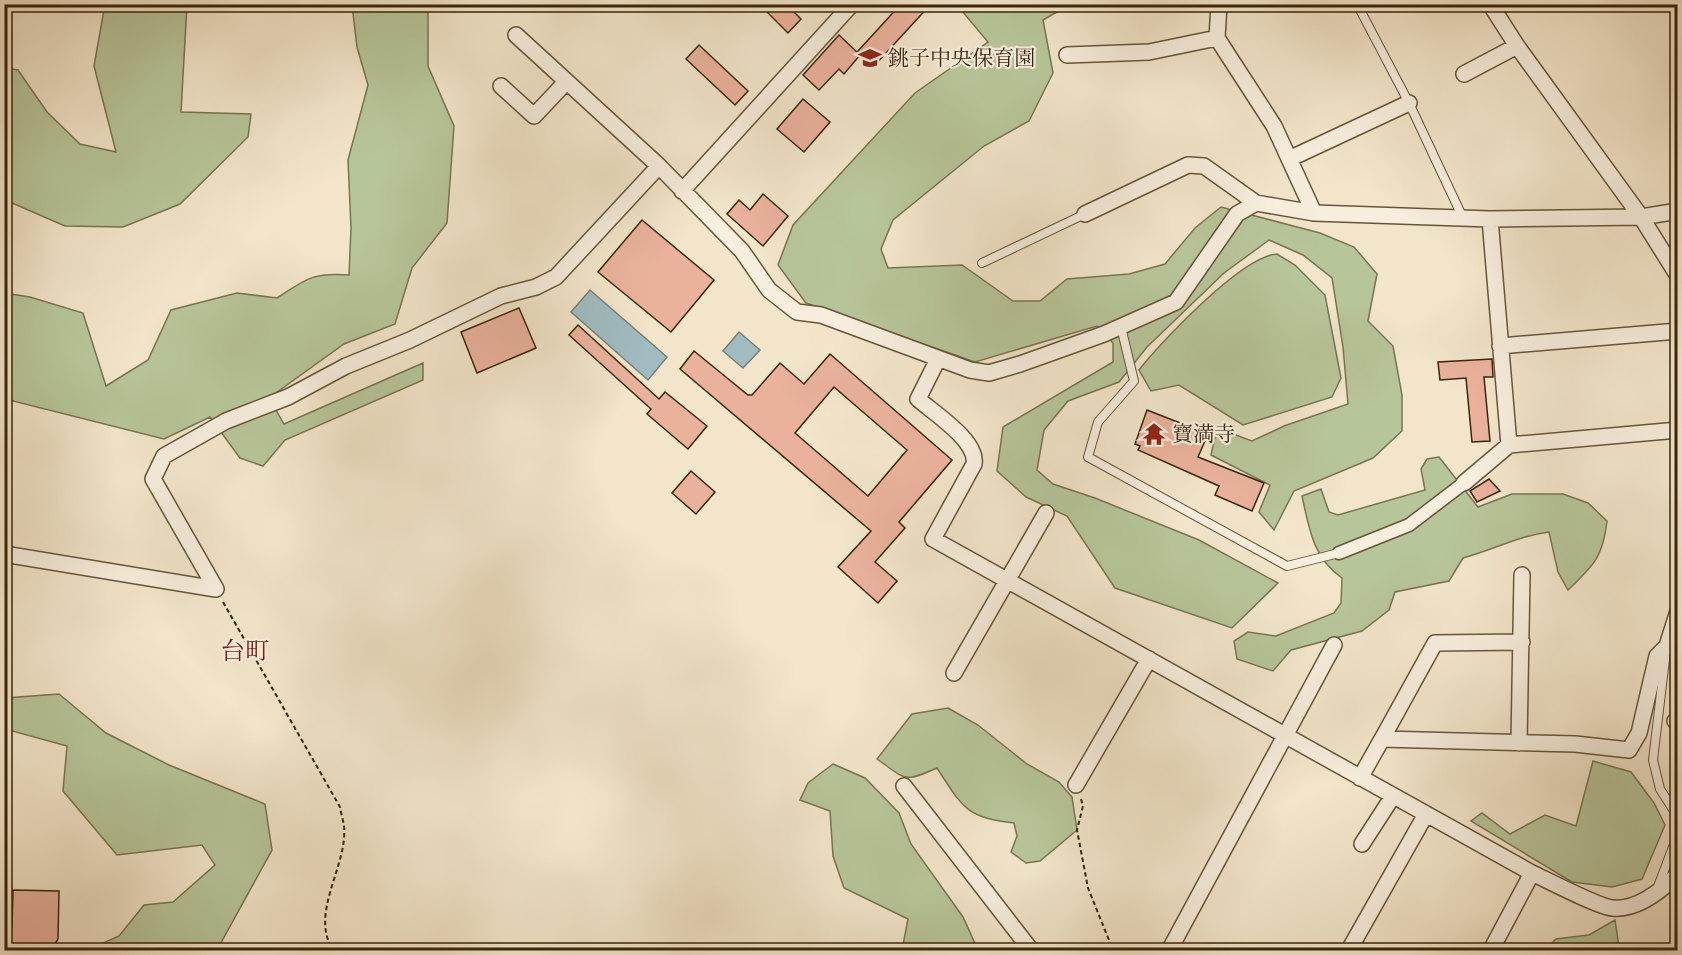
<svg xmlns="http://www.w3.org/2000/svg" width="1682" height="955" font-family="Cardo,'Noto Serif JP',serif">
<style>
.green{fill:#b7c59a;stroke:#787552;stroke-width:1.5}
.water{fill:#a0bcc1;stroke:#778077;stroke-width:1.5}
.building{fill:#eab29d;stroke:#392509;stroke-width:1.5;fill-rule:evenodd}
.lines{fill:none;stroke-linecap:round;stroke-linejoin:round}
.service-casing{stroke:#675539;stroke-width:10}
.pedestrian-casing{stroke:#675539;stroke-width:15}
.minor-casing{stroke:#675539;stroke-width:18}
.path{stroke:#392509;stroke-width:2;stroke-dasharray:4.5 3;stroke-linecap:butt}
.service{stroke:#f7eedd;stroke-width:8}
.pedestrian{stroke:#f7eedd;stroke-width:12}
.minor{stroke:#f7eedd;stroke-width:15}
.labels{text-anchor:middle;stroke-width:4.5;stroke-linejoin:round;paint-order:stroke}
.poi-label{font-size:21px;fill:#392509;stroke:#f7eedd;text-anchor:start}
.quarter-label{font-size:24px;fill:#7a1f14;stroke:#f7eedd}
</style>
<rect width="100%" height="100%" fill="#f2e5ca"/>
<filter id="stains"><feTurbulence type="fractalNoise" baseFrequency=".00333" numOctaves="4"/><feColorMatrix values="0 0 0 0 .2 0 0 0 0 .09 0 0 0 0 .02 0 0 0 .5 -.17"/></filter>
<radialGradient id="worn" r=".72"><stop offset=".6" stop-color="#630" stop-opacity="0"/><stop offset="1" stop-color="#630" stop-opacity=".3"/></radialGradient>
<path class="green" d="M105,4L187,5L181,112L251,114L248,137L180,204L123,227L65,226L5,200V68L18,70L47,112L80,144L116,152L94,66Z
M352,5H428V66L454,126L447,223L412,268L395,324L344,344L269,398L284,424L423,363V380L285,440L263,466L240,458L210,417L164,439L5,399L4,293L30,297L83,313L106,386L148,360L171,310L237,293L277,298C306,279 313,272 349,275L351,228L348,160L368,85L357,47Z
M957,5H1069L1043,20L1053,73L1029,121L984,146L893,220L881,249L888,268L962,265L1013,301H1040L1067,279L1129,274L1165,264L1195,228L1221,207L1320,233L1354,247L1377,274L1368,321L1393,346L1402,395V431L1373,458L1294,491L1274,530L1259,512L1270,485L1211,455L1217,428L1252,441L1284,426L1348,404L1343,347L1332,278L1303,255L1269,240L1224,273L1147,347L1119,382L1068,401L1044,430L1037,470L1053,484L1095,498L1199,540L1278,583L1232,628L1115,588L1067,516L1026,497L997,471L1003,427L1113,362V343L1097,326L975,362L806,303L778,265L793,225L915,93L988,42Z
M1277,254L1295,265L1325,295L1341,378L1332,397L1243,425L1179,385L1151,391L1139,370C1161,342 1242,256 1277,254Z
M1439,457L1478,507L1512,494H1563L1588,503L1607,521C1603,557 1594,565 1568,590L1558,572L1549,532C1518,536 1493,550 1463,558L1449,581L1395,592L1389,610L1362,631L1291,650L1273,671L1237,659L1234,641L1248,632L1276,636L1334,613L1341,603L1342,578C1313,558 1309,528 1302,496L1321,489L1329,512L1338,515L1425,490L1421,469L1427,459Z
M59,694L106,733L169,765L265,804L272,850L217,950H88L119,936L144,905L173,902L215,865L202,845L117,855L63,791L67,746L5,729V698Z
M948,708L978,725L1027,764L1059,782L1072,797L1077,830L1040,861L1026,863L1011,852L1017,836L1014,823C965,818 962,806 937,768C903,783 907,780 877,759L912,714Z
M1593,761L1631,772L1654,803L1665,825L1642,879L1612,887L1572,882L1471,821L1482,813L1510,834L1545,815L1576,826Z
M833,764L865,778L899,813L911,844L963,917L978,950H902L908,919L844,888L833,856L830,811L800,800L808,783Z
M1615,920L1619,947L1616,950H1545L1556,939L1589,935Z"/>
<path class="water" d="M590,290L667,357L648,380L571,312Z
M739,332L760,350L743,368L723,351Z"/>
<path class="building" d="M759,4H786L801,19L788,33Z
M901,4H931L874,66L858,51Z
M839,35L860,55L844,74L839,69L819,90L803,75Z
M699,45L748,91L735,105L686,59Z
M803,99L830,122L804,152L777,129Z
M763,194L788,216L763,246L727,214L739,200L750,210Z
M642,220L714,280L671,332L598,272Z
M519,308L536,348L477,373L461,332Z
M578,325L659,399L665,392L707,426L688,449L647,414L651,409L569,335Z
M694,351L748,395H752L780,363L804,384L830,354L952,460L899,522L905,528L875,562L897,581L878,603L838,567L871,531L680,369ZM834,387L907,450L868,496L795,433Z
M1492,359L1493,377H1484L1490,441L1472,442L1466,378L1440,380L1438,362Z
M1147,410L1208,434L1198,457L1264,483L1252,511L1215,495L1219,486L1138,450L1140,446L1135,444Z
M691,471L715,492L696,514L672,493Z
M1489,479L1500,491L1477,502L1470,491Z
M13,890L59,891L58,939L51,951H4V937L12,927Z"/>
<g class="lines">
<g class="service-casing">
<path id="service" d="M1357,4L1409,103L1463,218
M982,263L1085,214
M1121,327L1134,381L1098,422L1088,457L1287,566L1339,553
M1666,651L1653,760L1660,789L1678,817
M1657,889L1678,834"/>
</g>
<g class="pedestrian-casing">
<path id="pedestrian" d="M1339,553L1409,525L1464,483"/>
</g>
<g class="minor-casing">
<path id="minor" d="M1219,4L1217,38L1274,126L1314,213
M1490,4L1517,46L1641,217L1678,276
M516,35L659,166L742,251L769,290L797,312L821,315L970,370L989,373L1020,364L1104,334L1176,302L1237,214L1256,203L1314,213L1490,219L1641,217L1678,211
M1067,55L1149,52L1217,38
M1464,74L1517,46
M501,86L534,116L566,82
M1289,159L1409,103
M682,191L852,4
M1085,214L1188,165L1204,166L1256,203
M1490,219L1509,445
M1500,346L1678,331
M938,359L918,399C935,414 978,441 974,464L933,539L1532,873C1547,880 1601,908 1613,908C1637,910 1662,890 1678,874
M1464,483L1509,445L1678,430
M4,554L216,589
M216,589L153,479L164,456L226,421L288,397L346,366L410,340L501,296L536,287L556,277L659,166
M954,673L1046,513
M1675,721H1678
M1382,739L1435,643L1522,642
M1519,743L1522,575
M1360,778L1382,739L1575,744L1629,750L1639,733L1657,656L1667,646L1678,611
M1076,785L1149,659
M904,786L1031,950
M1362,844L1393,796
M1170,949L1334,645
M1349,950L1426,814
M1491,950L1532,873"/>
</g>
<path class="path" d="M223,602L340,807C341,813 343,820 344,826C348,866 309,913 333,950
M1081,799L1083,806L1077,830L1088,888L1113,950
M1144,950H1156"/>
<use href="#service" class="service"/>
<use href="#pedestrian" class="pedestrian"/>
<use href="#minor" class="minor"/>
</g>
<defs>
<g id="school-bare" transform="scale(1.8)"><path d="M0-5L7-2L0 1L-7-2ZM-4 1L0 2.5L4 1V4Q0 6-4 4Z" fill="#8f2418" stroke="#f7eedd" stroke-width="2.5" paint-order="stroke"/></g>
<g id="temple-bare" transform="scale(1.8)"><path d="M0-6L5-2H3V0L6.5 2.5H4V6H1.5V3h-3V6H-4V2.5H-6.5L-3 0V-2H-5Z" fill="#8f2418" stroke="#f7eedd" stroke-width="2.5" paint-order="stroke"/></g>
</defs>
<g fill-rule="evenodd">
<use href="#school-bare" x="870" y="58"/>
<use href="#temple-bare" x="1154" y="434"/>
</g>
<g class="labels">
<g class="poi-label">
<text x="888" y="65">銚子中央保育園</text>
<text x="1172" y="441">寶満寺</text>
</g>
<g class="quarter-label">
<text x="245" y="659">台町</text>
</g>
</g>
<rect width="1682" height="955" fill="none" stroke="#f2e5ca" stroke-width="24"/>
<rect x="6" y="6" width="1670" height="943" fill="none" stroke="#392509" stroke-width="3"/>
<rect x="12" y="12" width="1658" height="931" fill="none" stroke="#392509" stroke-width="1.5"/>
<rect width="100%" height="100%" filter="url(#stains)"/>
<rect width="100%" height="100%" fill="url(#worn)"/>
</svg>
